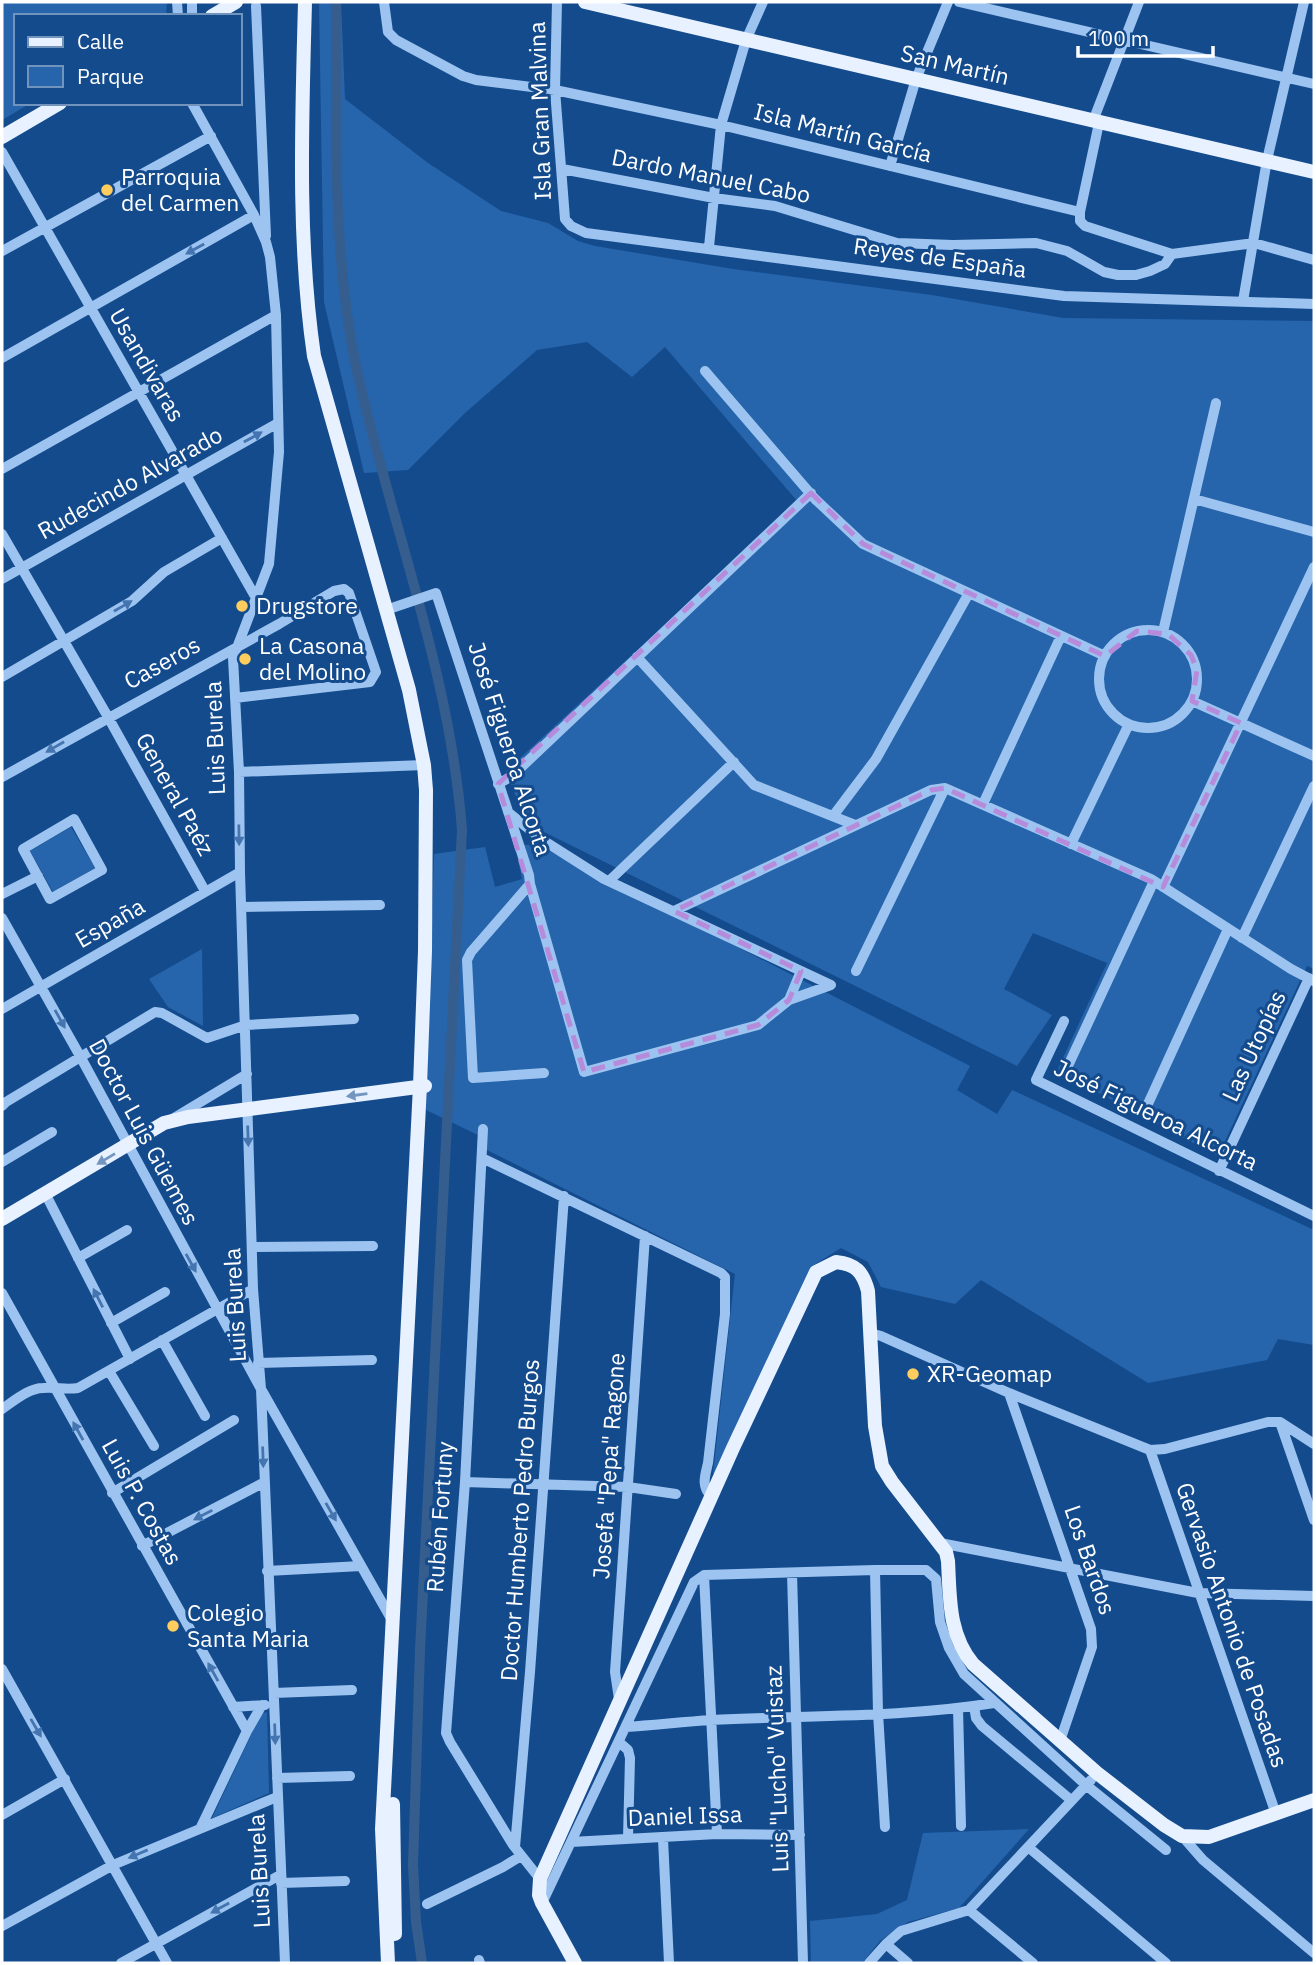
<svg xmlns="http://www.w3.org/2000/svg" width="1316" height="1965" font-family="'IBM Plex Sans',sans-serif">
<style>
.green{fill:#2665ac}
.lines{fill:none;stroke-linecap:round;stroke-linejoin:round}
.canal{stroke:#355e8e;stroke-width:10}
.minor{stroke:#9dc4f0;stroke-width:10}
.major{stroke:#e7f1ff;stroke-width:14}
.oneway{fill:#4475b0}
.oneway2{fill:#7396c0}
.marked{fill:none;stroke:#b68bdc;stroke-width:5;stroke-dasharray:14 9;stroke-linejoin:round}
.poi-dot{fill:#ffcd5d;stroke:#144b8d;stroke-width:2.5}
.labels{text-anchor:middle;stroke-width:6;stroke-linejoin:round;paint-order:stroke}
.street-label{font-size:23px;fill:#fff;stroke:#144b8d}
.poi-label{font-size:23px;fill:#fff;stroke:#144b8d;text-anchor:start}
</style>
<rect width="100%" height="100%" fill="#144b8d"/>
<path class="green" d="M2,2H167L166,16H16V103H31L2,120Z
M319,2H341L345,99L428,163L501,211L548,223L578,241L595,246L733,269L932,295L1063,318L1314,321V969L1307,966L1218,1156L1057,1071L1107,963L1033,933L1004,989L1052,1015L1017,1066L544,832L520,807L506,771L798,502L665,347L632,377L587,342L537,350L465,413L408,470L364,473L324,302Z
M71,827L95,868L53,892L30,851Z
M536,844L970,1066L957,1090L997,1114L1012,1090L1314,1230V1345L1278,1339L1267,1360L1148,1383L981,1280L955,1304L881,1287L868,1262L841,1248L812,1266L717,1472L713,1474L735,1274L481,1147L478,1135L426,1110L434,854L485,847L495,887L522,879L515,846Z
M202,949V950L203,1026L168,1007L149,979Z
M267,1712L269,1793L212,1818L261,1714Z
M1029,1829L959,1908L908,1922L880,1941L862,1963H811L810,1921L877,1914L907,1900L923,1833Z"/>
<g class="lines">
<path class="canal" d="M336,2C337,125 331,250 357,371C391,524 450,672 462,830L420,1650L413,1865L416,1922L422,1963"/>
<path class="minor" d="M177,2L178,16
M384,2L388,32L396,40L463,76L476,80L555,90L721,125L1080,212V221L1085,226L1172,254L1254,243L1314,260
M557,2L555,90L565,219L571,226L586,233L1064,296L1314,304
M959,2L1314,84
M256,6L266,236
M192,16V2
M192,103L254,215L266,242L270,257L276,315L279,452L269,564L233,658L239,772L240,872L253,1289L261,1389L285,1963
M1093,121L1139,2
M2,152L256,598
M890,166L916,79L948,2
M562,169L714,198L775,206L897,243L953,245L1036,243L1067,251L1104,272L1118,275H1136L1150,271L1165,264L1172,254
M1080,212L1099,123
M709,247L721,125L746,40L763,2
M2,251L211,136
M1243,301L1267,160L1304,2
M2,358L254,215
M705,371L815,499L863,544L1105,656
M2,469L276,315
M1194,499L1314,532
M2,534L108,717L205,891
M2,579L278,423
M386,610L436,593L529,875L530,884L471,952L467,960L473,1078L544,1073
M1099 679a49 49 0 1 1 98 0a49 49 0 1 1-98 0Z
M1163,632L1216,403
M637,657L754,785L855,825
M2,677L132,601L164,572L222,538
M1192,701L1314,756
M239,772L424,765
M2,777L279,624L334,591L344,589L349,593L376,672L370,682L235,698
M498,784L512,776L811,493
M983,804L1061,636
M508,812L541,839L604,879L831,985L789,1000
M833,816L876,759L969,593
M74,819L102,870L50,899L23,849Z
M1071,844L1129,724
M609,881L734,762
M530,884L584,1072L758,1025L789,1000L801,971
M1163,887L1314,567
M2,894L38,876
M241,907L380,905
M674,911L931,790L945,788L1151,879L1291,969L1314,981
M2,918L80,1056L261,1389L393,1622
M1242,938L1314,786
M856,971L945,788
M2,1009L240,872
M1064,1021L1036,1080L1314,1216
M1067,1068L1154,881
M2,1106L6,1102L155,1012L162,1013L207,1038L246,1025L354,1019
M1147,1106L1228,929
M174,1118L247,1074
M483,1129L465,1482L446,1733L450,1742L513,1845L540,1879
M482,1158L721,1273L725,1277V1314L708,1463C705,1476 701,1486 711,1496
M2,1162L52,1132
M1219,1171L1309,978
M46,1195L130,1359
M253,1247L373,1246
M78,1258L127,1230
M2,1293L247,1731
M111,1323L165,1292
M870,1333L881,1336L1009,1393L1150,1450L1165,1449L1268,1422H1280L1314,1444
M162,1340L205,1416
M258,1363L372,1360
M109,1371L154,1446
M1009,1393L1091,1629L1092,1647L1060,1741
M2,1409C14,1401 29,1388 43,1388C56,1387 66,1390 78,1388L253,1289
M1280,1422L1314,1520
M1150,1450L1276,1814
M465,1482L628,1487L676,1494
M112,1493L234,1420
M940,1543L1198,1593L1314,1596
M142,1546L263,1483
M875,1570L878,1713L885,1827
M267,1571L361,1566
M792,1573L803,1963
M704,1575L875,1570H926L936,1579L940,1622L949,1648L964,1674L1086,1785L1166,1850
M704,1575L717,1834
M2,1669L167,1963
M274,1693L352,1690
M619,1699L615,1672L645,1236
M974,1706L976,1718L982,1726L1071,1800
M233,1707L265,1705
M958,1708L961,1826
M626,1727C654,1725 683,1722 711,1720C805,1715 901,1718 994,1703
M619,1742L628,1750L630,1758L628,1838
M277,1778L350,1776
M2,1815L65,1779
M201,1827L247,1731L262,1705
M1182,1836L1203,1860L1314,1953
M663,1839L669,1963
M571,1842L717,1834L800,1835
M515,1847L530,1672L564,1196
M1028,1847L1166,1963
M281,1883L345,1881
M542,1903L694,1582L704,1575
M427,1904L503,1867L521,1856
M969,1910L1033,1963
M2,1926L113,1865L277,1797
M886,1944L908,1963
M479,1960L480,1963
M121,1963L280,1875
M869,1963L886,1944L901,1931L969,1910L1091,1780"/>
<path class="major" d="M305,2C302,120 297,239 314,356L409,690L424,765L426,790L425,951L420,1086L382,1829L388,1963
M585,2L1314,172
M212,16L236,2
M2,137L60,103
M2,1219L164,1123L188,1117L425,1086
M393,1804L395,1934
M575,1963L542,1903L539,1895L540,1879L733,1448L816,1272L836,1262C856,1264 863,1272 868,1291L875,1426L882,1466L892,1482L946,1552L948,1561C950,1597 948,1634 973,1664L1097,1773L1164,1825L1182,1836L1209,1837L1314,1800"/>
</g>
<defs><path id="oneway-solid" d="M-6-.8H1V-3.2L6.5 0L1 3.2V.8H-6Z" transform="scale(1.75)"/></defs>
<g class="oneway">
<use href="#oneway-solid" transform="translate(195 249) rotate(151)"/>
<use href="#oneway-solid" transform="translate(253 437) rotate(-29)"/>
<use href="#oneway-solid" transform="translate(123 606) rotate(-30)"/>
<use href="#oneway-solid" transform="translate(55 747) rotate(150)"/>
<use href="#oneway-solid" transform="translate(239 835) rotate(89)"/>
<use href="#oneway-solid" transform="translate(60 1019) rotate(61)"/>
<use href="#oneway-solid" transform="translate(248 1136) rotate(88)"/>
<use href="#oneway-solid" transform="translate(191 1263) rotate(61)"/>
<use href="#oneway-solid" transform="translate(98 1298) rotate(-117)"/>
<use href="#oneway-solid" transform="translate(78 1431) rotate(-119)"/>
<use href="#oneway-solid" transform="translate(263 1457) rotate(88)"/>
<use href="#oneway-solid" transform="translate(331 1512) rotate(60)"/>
<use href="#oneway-solid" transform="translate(203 1515) rotate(153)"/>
<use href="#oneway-solid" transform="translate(213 1672) rotate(-119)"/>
<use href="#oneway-solid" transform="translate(36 1728) rotate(60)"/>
<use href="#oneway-solid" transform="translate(275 1734) rotate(88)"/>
<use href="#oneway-solid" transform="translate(138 1854) rotate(157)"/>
<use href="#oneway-solid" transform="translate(220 1908) rotate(151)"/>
</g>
<g class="oneway2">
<use href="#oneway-solid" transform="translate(357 1095) rotate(172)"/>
<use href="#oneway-solid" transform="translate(106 1159) rotate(149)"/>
</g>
<path class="marked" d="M811,493L863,544L1105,656L1137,631L1168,634L1191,655L1197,670L1192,701L1241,723L1163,887L945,788L931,790L674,911L801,971L789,1000L758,1025L584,1072L498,784Z"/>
<g class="poi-dot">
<circle cx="107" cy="190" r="7"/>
<circle cx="242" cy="606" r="7"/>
<circle cx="245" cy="659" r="7"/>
<circle cx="913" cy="1374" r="7"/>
<circle cx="173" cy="1626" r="7"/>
</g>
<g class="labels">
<g class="street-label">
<text transform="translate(955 65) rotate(13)" y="8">San Martín</text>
<text transform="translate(540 111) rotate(-92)" y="8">Isla Gran Malvina</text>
<text transform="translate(843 133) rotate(14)" y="8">Isla Martín García</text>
<text transform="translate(711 176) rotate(11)" y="8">Dardo Manuel Cabo</text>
<text transform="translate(940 258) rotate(8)" y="8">Reyes de España</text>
<text transform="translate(147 365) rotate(60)" y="8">Usandivaras</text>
<text transform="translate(130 483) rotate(-29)" y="8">Rudecindo Alvarado</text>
<text transform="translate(162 663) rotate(-29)" y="8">Caseros</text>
<text transform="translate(215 738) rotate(-92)" y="8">Luis Burela</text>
<text transform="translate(510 749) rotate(72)" y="8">José Figueroa Alcorta</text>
<text transform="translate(175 794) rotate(61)" y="8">General Paéz</text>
<text transform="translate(110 923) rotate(-30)" y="8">España</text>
<text transform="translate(1254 1046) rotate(-65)" y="8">Las Utopías</text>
<text transform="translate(1156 1115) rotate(26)" y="8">José Figueroa Alcorta</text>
<text transform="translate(144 1132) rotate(62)" y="8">Doctor Luis Güemes</text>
<text transform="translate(235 1305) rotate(-93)" y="8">Luis Burela</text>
<text transform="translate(609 1466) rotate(-86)" y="8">Josefa "Pepa" Ragone</text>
<text transform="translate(142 1502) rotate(61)" y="8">Luis P. Costas</text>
<text transform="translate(440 1517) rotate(-86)" y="8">Rubén Fortuny</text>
<text transform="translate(520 1520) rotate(-86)" y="8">Doctor Humberto Pedro Burgos</text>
<text transform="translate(1090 1560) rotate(71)" y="8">Los Bardos</text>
<text transform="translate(1232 1625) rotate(71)" y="8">Gervasio Antonio de Posadas</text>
<text transform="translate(777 1769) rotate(-92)" y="8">Luis "Lucho" Vuistaz</text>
<text transform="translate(685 1816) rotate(-2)" y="8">Daniel Issa</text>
<text transform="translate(259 1871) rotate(-93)" y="8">Luis Burela</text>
</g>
<g class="poi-label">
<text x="121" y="185">Parroquia<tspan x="121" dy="26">del Carmen</tspan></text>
<text x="256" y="614">Drugstore</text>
<text x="259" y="654">La Casona<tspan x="259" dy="26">del Molino</tspan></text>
<text x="927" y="1382">XR-Geomap</text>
<text x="187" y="1621">Colegio<tspan x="187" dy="26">Santa Maria</tspan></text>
</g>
</g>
<rect width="1316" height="1965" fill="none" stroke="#ffffff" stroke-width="7"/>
<rect x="14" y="14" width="228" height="91" fill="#144b8d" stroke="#7293bb" stroke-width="2"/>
<rect x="28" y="37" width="35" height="10" fill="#e7f1ff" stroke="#7293bb" stroke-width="2"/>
<text x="77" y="49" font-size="21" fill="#ffffff">Calle</text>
<rect x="28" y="66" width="35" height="21" fill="#2665ac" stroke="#7293bb" stroke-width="2"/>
<text x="77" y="84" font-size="21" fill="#ffffff">Parque</text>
<path d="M1078 46v10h135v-10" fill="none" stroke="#ffffff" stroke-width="3.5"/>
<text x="1088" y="46" font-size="21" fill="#ffffff" stroke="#144b8d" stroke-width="5" paint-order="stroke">100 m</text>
</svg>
